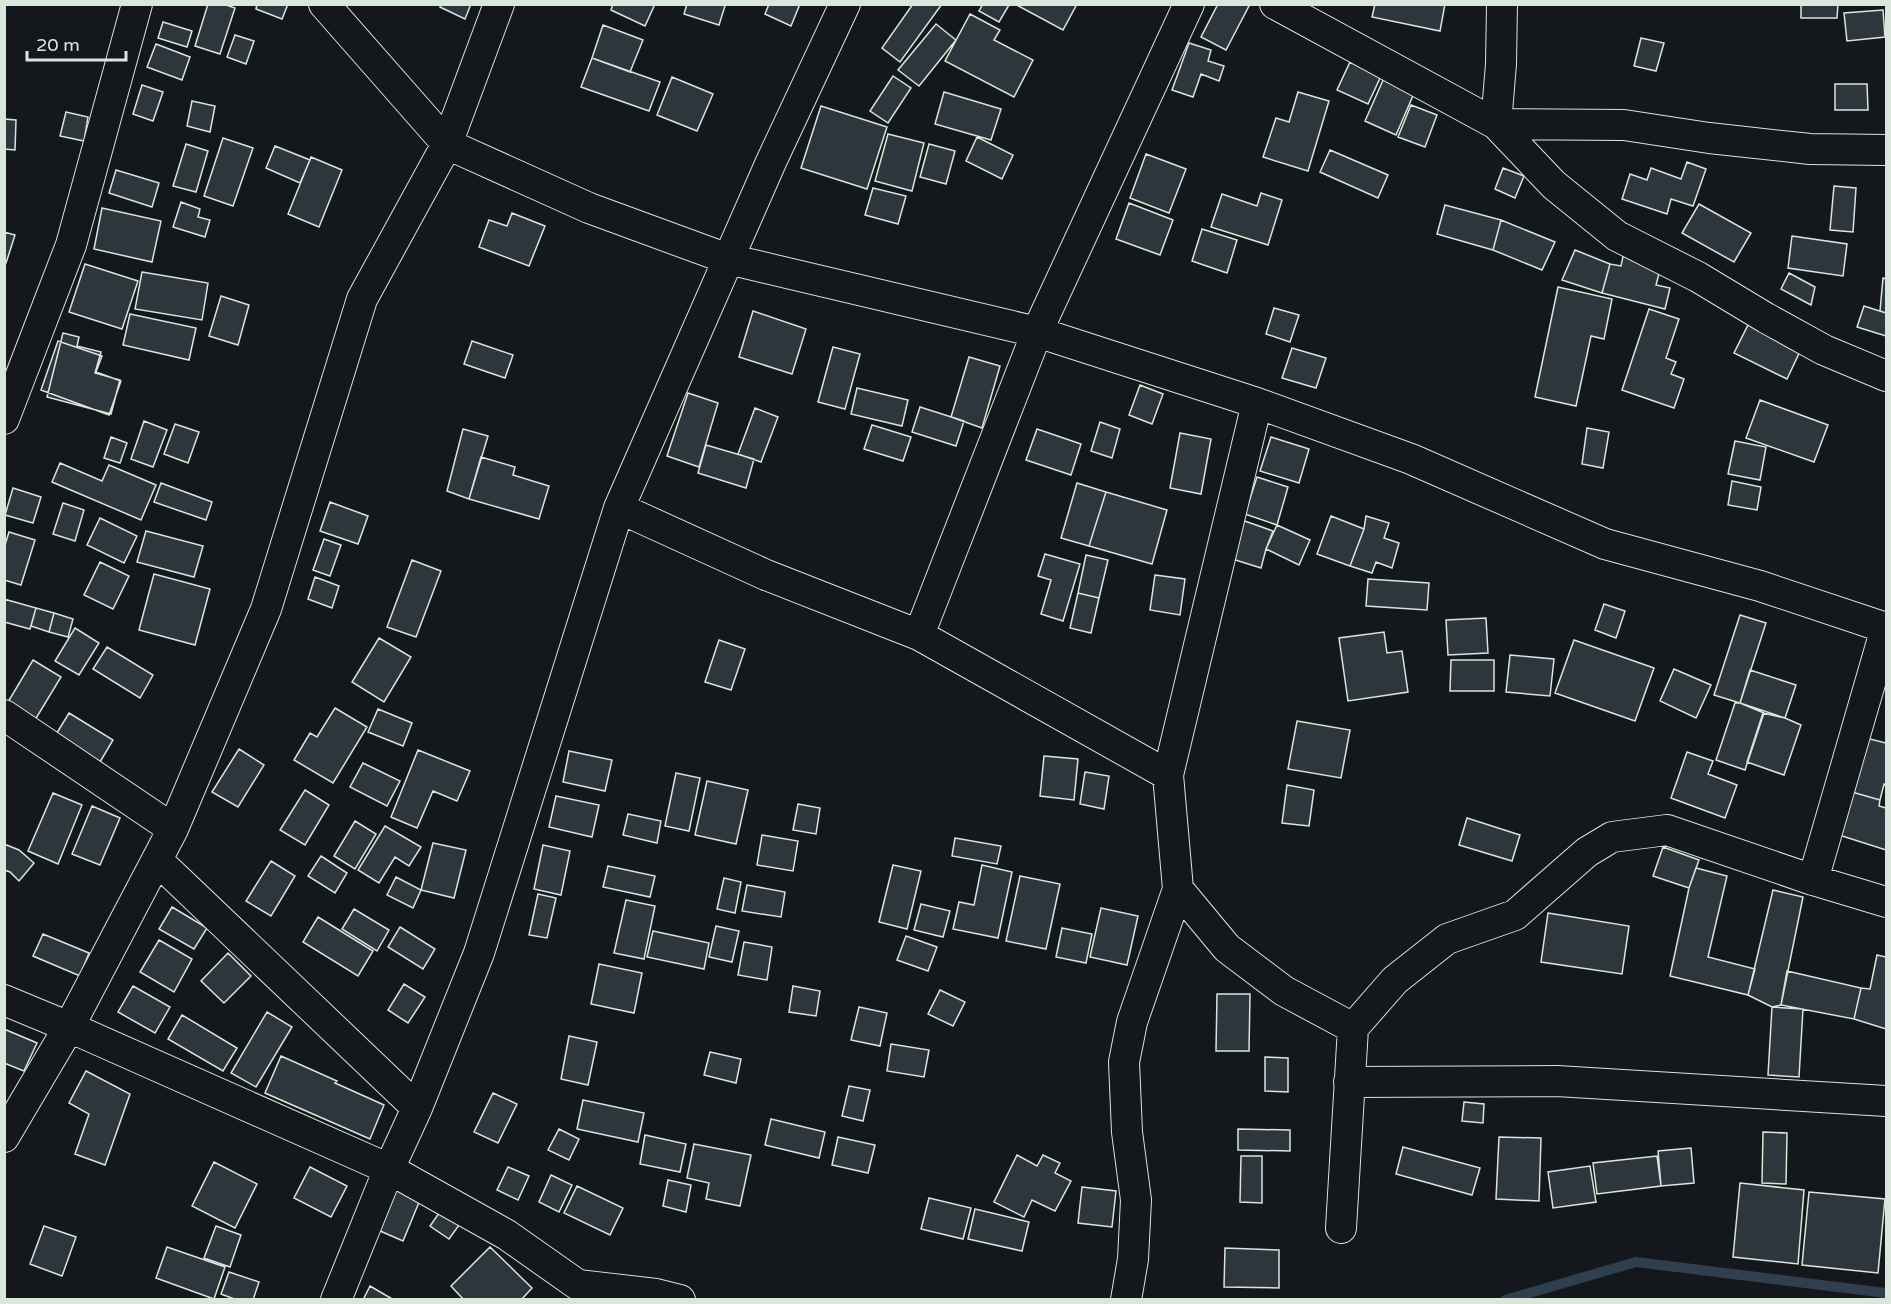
<svg xmlns="http://www.w3.org/2000/svg" width="1891" height="1304" font-family="'Varela Round',sans-serif">
<style>
.lines{fill:none;stroke-linecap:round;stroke-linejoin:round}
.stream{stroke:#2f3f4d;stroke-width:10}
.building{fill:#2c363c;stroke:#d8e6dc;stroke-width:1.5}
.minor-casing{stroke:#d8e6dc;stroke-width:32}
.minor{stroke:#14181c;stroke-width:30}
</style>
<rect width="100%" height="100%" fill="#14181c"/>
<g class="lines">
<path class="stream" d="M1505,1300L1636,1262L1886,1293"/>
</g>
<path class="building" d="M208,4H223L235,8L220,54L195,46Z
M257,4H288L282,19L256,9Z
M441,4H471L465,19L440,7Z
M613,4H655L645,26L611,10Z
M687,4H721L725,6L719,25L684,14Z
M769,4H800L791,26L765,14Z
M913,4H942L900,62L882,48Z
M983,4H1009V5L999,22L979,11Z
M1015,4H1077L1063,30Z
M1218,4H1250L1226,50L1201,37Z
M1375,4H1445L1440,31L1372,17Z
M1801,4H1838L1837,18H1801Z
M1883,10L1885,37L1847,41L1844,13Z
M970,14L1000,30L994,40L1033,60L1014,97L945,61Z
M163,22L192,31L187,47L158,38Z
M936,24L956,40L919,86L898,70Z
M603,25L643,40L630,72L592,58Z
M235,35L254,41L246,64L227,57Z
M1641,38L1664,43L1656,71L1634,66Z
M1189,43L1211,50L1208,61L1224,66L1219,81L1201,74L1193,97L1172,90Z
M156,44L190,57L182,80L147,67Z
M592,58L660,82L649,111L581,87Z
M1350,62L1381,76L1368,104L1337,90Z
M893,76L911,88L888,123L870,111Z
M672,77L713,94L697,131L657,115Z
M1384,78L1415,91L1396,135L1365,121Z
M1835,84H1867L1868,110H1835Z
M142,85L163,92L153,121L133,114Z
M944,92L1001,109L991,140L935,124Z
M1298,92L1329,101L1308,171L1263,157L1276,118L1289,122Z
M192,101L215,106L210,132L187,126Z
M1411,105L1437,115L1425,147L1398,137Z
M821,106L887,127L867,189L801,168Z
M66,112L88,117L84,141L60,136Z
M4,119L16,120L15,150L4,149Z
M888,134L924,143L912,191L875,181Z
M977,137L1013,155L1002,179L966,161Z
M223,138L253,148L233,206L204,196Z
M186,144L208,151L196,192L173,186Z
M929,144L955,151L946,184L920,177Z
M275,146L310,160L300,183L266,168Z
M1330,150L1388,175L1378,198L1320,172Z
M1146,154L1186,169L1169,213L1130,198Z
M311,157L342,170L319,227L288,214Z
M1687,162L1706,169L1693,206L1671,199L1667,214L1622,199L1630,174L1647,180L1651,168L1681,179Z
M1503,168L1524,176L1515,198L1495,189Z
M116,170L159,183L152,207L109,193Z
M1834,186L1856,188L1853,232L1830,230Z
M873,188L906,196L898,224L865,215Z
M1261,193L1282,200L1268,245L1211,227L1222,194L1257,206Z
M181,202L200,209L198,217L210,220L205,237L173,227Z
M1129,203L1173,220L1160,255L1116,239Z
M1699,204L1751,233L1734,262L1682,233Z
M1445,205L1501,220L1493,250L1437,234Z
M102,208L161,221L152,262L94,249Z
M512,213L545,226L529,266L479,247L489,220L507,226Z
M1501,220L1555,242L1542,270L1493,250Z
M1202,229L1237,240L1227,273L1192,261Z
M4,232L15,235L6,263H4Z
M1792,236L1847,244L1843,276L1788,268Z
M1575,250L1610,264L1602,293L1562,280Z
M1624,252L1662,262L1656,285L1670,288L1665,309L1602,293L1610,264L1621,266Z
M85,264L138,281L122,329L69,312Z
M142,272L208,283L202,320L135,309Z
M1789,273L1815,287L1811,305L1781,289Z
M1883,278L1886,279V313L1880,311Z
M1558,287L1612,299L1604,339L1591,336L1576,406L1535,397Z
M221,296L249,305L238,345L209,336Z
M1864,306L1886,313V336L1857,327Z
M1274,308L1299,315L1290,342L1266,334Z
M1649,309L1679,319L1666,358L1676,362L1671,374L1684,379L1674,408L1622,390Z
M753,311L806,329L792,374L739,357Z
M130,314L196,328L189,360L123,345Z
M1750,321L1802,347L1787,379L1734,353Z
M63,333L79,337L77,346L101,352L95,373L120,380L111,414L47,397Z
M58,341L102,356L96,372L121,381L109,415L41,390Z
M472,341L513,355L505,378L464,364Z
M833,347L860,354L845,409L818,402Z
M1292,348L1326,358L1316,388L1282,378Z
M969,357L1000,366L982,428L951,417Z
M1140,385L1163,394L1152,424L1129,415Z
M857,388L908,400L902,426L851,414Z
M688,393L718,403L699,467L667,456Z
M1760,400L1828,425L1814,462L1746,438Z
M920,407L964,421L956,446L912,432Z
M755,408L778,417L761,462L738,454Z
M144,421L167,430L153,467L131,459Z
M1100,422L1120,429L1112,458L1091,451Z
M175,424L199,432L188,463L164,454Z
M872,425L911,437L903,461L864,449Z
M1587,428L1609,432L1603,468L1582,464Z
M463,429L488,436L469,499L447,491Z
M1037,429L1081,444L1071,475L1026,460Z
M1180,433L1211,439L1201,494L1170,488Z
M111,437L127,443L120,463L104,458Z
M1271,437L1309,449L1299,483L1260,471Z
M1735,441L1766,447L1760,480L1728,474Z
M706,445L754,459L746,488L698,473Z
M481,457L515,467L513,475L549,486L539,519L469,499Z
M60,463L102,481L109,465L156,485L141,520L52,482Z
M1257,477L1288,487L1277,525L1245,514Z
M1732,481L1761,487L1757,510L1728,505Z
M161,483L212,502L206,520L154,502Z
M1077,483L1106,492L1089,546L1061,538Z
M13,488L41,497L33,523L5,515Z
M1106,492L1167,510L1152,564L1089,546Z
M330,502L368,516L358,544L320,531Z
M63,503L84,510L75,541L53,534Z
M1331,516L1364,529L1350,566L1317,554Z
M1366,516L1389,523L1384,538L1399,543L1392,568L1376,562L1372,573L1350,566L1364,529Z
M100,518L137,536L124,563L87,545Z
M1239,519L1273,531L1266,549L1261,568L1226,557Z
M1277,525L1310,540L1299,565L1266,549Z
M146,531L203,546L194,577L137,562Z
M9,532L35,540L21,585L4,580V548Z
M324,539L341,545L330,576L313,570Z
M1045,554L1080,564L1063,621L1041,614L1051,580L1038,576Z
M1086,555L1108,560L1099,598L1078,593Z
M412,560L441,571L416,637L387,627Z
M100,562L129,576L113,609L84,595Z
M154,574L210,589L195,645L139,630Z
M1155,575L1185,579L1180,615L1150,610Z
M315,577L339,586L332,608L308,599Z
M1368,579L1429,583L1427,610L1366,606Z
M1078,593L1099,598L1091,633L1070,628Z
M4,599L36,608L30,629L4,622Z
M1604,604L1625,611L1616,638L1595,630Z
M36,608L54,613L49,632L31,626Z
M54,613L73,619L68,637L49,632Z
M1740,615L1766,623L1740,703L1714,695Z
M1486,618L1488,653L1448,655L1446,620Z
M75,628L99,643L79,675L55,661Z
M1384,632L1387,653L1402,651L1408,692L1348,701L1339,638Z
M379,638L411,657L384,702L352,682Z
M719,640L745,649L731,690L705,682Z
M1574,640L1654,668L1635,721L1555,693Z
M107,647L153,675L140,698L93,669Z
M1510,655L1554,659L1550,696L1506,692Z
M33,660L61,677L32,725L5,707Z
M1451,660H1494V691H1450Z
M1674,669L1711,685L1696,718L1660,701Z
M1750,670L1796,685L1785,718L1740,703Z
M1735,703H1740L1764,713L1745,770L1716,760Z
M335,708L367,727L333,783L294,760L310,733L317,737Z
M378,709L412,723L403,746L368,732Z
M69,713L113,740L100,762L52,741Z
M1763,713L1785,718L1801,725L1784,775L1747,762Z
M1297,721L1350,730L1341,778L1288,769Z
M1866,738L1886,743V785L1884,784L1880,800L1852,792Z
M239,749L264,765L238,807L212,792Z
M418,750L470,771L457,801L433,791L417,828L391,817Z
M569,751L612,760L605,791L563,782Z
M1687,752L1713,761L1708,774L1737,785L1725,818L1671,798Z
M1044,756L1078,759L1074,800L1040,796Z
M363,763L400,781L387,806L350,787Z
M1085,772L1109,776L1104,809L1080,804Z
M676,773L700,778L689,831L665,826Z
M707,781L748,790L736,844L695,835Z
M1287,785L1314,790L1309,826L1282,823Z
M305,790L329,805L305,845L280,830Z
M1852,792L1880,800L1879,806L1886,808V850L1839,835Z
M53,793L82,805L58,864L28,851Z
M556,796L599,805L592,837L549,827Z
M798,804L820,808L816,834L793,830Z
M92,806L120,818L100,865L72,854Z
M628,814L661,821L657,843L623,835Z
M1467,818L1520,835L1512,861L1459,845Z
M355,821L376,834L355,869L334,856Z
M385,826L421,847L409,866L395,857L379,883L358,870Z
M762,835L798,841L793,871L757,865Z
M955,838L1001,846L997,864L952,856Z
M433,843L466,850L454,898L421,890Z
M4,844L19,850L34,863L19,881L10,872L4,870Z
M543,845L570,851L561,895L534,889Z
M1663,847L1699,860L1689,888L1653,876Z
M321,856L347,873L335,893L308,876Z
M271,861L295,876L271,916L246,901Z
M893,865L921,871L907,929L879,922Z
M982,865L1012,872L998,938L953,929L959,902L974,905Z
M608,866L655,876L650,897L603,887Z
M1696,868L1727,876L1708,957L1755,969L1748,995L1670,976L1689,888Z
M1020,876L1060,884L1046,949L1006,941Z
M396,877L421,890L413,908L387,895Z
M724,878L741,882L735,913L717,909Z
M747,885L785,892L781,917L742,911Z
M1773,890L1803,897L1781,1005L1772,1007L1748,995Z
M538,894L556,898L547,938L529,935Z
M626,900L655,906L644,959L614,953Z
M921,904L950,911L943,937L914,930Z
M172,907L207,928L194,949L159,929Z
M1101,908L1138,916L1127,965L1090,957Z
M354,909L389,930L377,951L342,929Z
M1548,913L1629,926L1622,974L1541,962Z
M318,917L373,951L358,976L303,942Z
M716,926L739,931L732,962L709,957Z
M400,927L435,949L423,969L388,947Z
M1062,928L1092,934L1086,963L1056,957Z
M653,931L709,943L704,969L647,957Z
M43,934L89,953L80,976L33,956Z
M906,936L937,947L928,971L897,960Z
M159,940L192,959L174,992L140,972Z
M744,942L772,947L767,980L738,975Z
M228,953L251,976L224,1003L201,981Z
M1877,955L1886,957V1029L1854,1019L1861,988L1870,989Z
M599,964L642,973L634,1013L591,1004Z
M1787,971L1861,988L1854,1019L1781,1005Z
M404,984L425,997L408,1023L388,1010Z
M133,986L170,1007L155,1033L118,1012Z
M793,986L820,991L816,1016L789,1012Z
M940,990L965,1002L953,1026L928,1014Z
M1217,994H1250L1249,1051H1216Z
M859,1007L887,1013L880,1046L851,1040Z
M1772,1007L1803,1009L1799,1077L1768,1075Z
M267,1012L292,1027L256,1087L231,1073Z
M182,1015L237,1048L223,1071L168,1039Z
M4,1029L37,1043L24,1071L4,1063Z
M569,1036L597,1042L588,1085L561,1079Z
M891,1044L929,1050L924,1077L887,1071Z
M710,1052L741,1059L736,1083L704,1075Z
M281,1056L337,1081L335,1083L384,1105L370,1139L265,1093Z
M1265,1057L1288,1058V1092L1265,1091Z
M86,1071L130,1094L105,1165L75,1154L89,1114L69,1103Z
M849,1086L870,1090L863,1121L842,1116Z
M493,1093L517,1104L498,1143L474,1132Z
M583,1100L644,1113L638,1142L577,1129Z
M1464,1102L1484,1104L1483,1123L1462,1121Z
M771,1119L825,1132L819,1158L765,1145Z
M559,1129L579,1139L569,1160L548,1150Z
M1238,1129L1290,1130V1151L1238,1150Z
M1763,1132L1787,1133L1786,1184L1762,1183Z
M645,1135L686,1144L680,1172L640,1164Z
M838,1137L875,1145L868,1173L832,1165Z
M1499,1137L1541,1138L1539,1201L1496,1199Z
M694,1144L751,1155L740,1206L706,1199L709,1183L687,1178Z
M1403,1147L1480,1168L1472,1195L1396,1174Z
M1691,1148L1694,1183L1661,1186L1658,1151Z
M1017,1155L1037,1166L1043,1155L1060,1163L1055,1173L1071,1181L1055,1211L1032,1200L1024,1217L994,1202Z
M1241,1156H1262V1203L1240,1202Z
M1657,1156L1661,1186L1597,1194L1593,1163Z
M214,1162L257,1184L235,1228L192,1206Z
M1590,1166L1596,1202L1553,1208L1548,1172Z
M310,1167L347,1186L331,1217L294,1198Z
M508,1167L529,1176L518,1200L497,1190Z
M551,1175L572,1185L559,1212L539,1202Z
M668,1180L691,1185L686,1212L663,1206Z
M1740,1183L1804,1190L1798,1264L1733,1257Z
M577,1186L623,1208L610,1235L564,1213Z
M1082,1187L1116,1191L1112,1227L1078,1223Z
M396,1189L420,1200L403,1241L378,1230Z
M1809,1192L1885,1199L1878,1273L1802,1265Z
M929,1198L971,1208L963,1239L921,1229Z
M446,1203L465,1217L449,1239L430,1226Z
M975,1209L1029,1222L1022,1251L968,1239Z
M44,1226L76,1237L62,1276L30,1264Z
M216,1226L241,1235L230,1267L204,1258Z
M167,1247L225,1267L214,1299L156,1278Z
M490,1247L532,1288L521,1300H464L451,1286Z
M1225,1248L1279,1250V1288L1224,1287Z
M229,1272L259,1282L253,1300H237L221,1294Z
M370,1286L394,1300H363Z"/>
<g class="lines">
<g class="minor-casing">
<path id="minor" d="M324,4L447,144L589,208L728,259L1037,332L1257,403L1411,459L1605,544L1760,586L1886,628
M1275,4L1496,124L1554,185L1617,236L1698,277L1766,318L1824,350L1886,376
M1496,124L1624,125L1709,138L1810,149L1886,150
M1496,124L1501,64L1502,4
M1257,403L1168,775L1178,889L1227,948L1284,991L1353,1028
M4,419L71,245L137,4
M619,508L766,575L919,635L1168,775
M919,635L1037,332L1189,4
M4,715L173,829
M157,860L417,1108
M1813,880L1886,628
M4,1000L69,1027L389,1169L507,1235L578,1285L656,1294L680,1300
M1349,1082L1557,1081L1886,1101
M4,1137L69,1027L173,829L266,609L362,299L447,144L499,4
M1341,1228L1353,1028L1395,980L1447,939L1515,915L1587,852L1612,837L1667,830L1813,880L1886,902
M336,1300L389,1169L417,1108L479,953L619,508L771,162L845,4
M1126,1300L1133,1259L1136,1200L1127,1132L1124,1062L1132,1022L1178,889"/>
</g>
<use href="#minor" class="minor"/>
</g>
<rect width="1891" height="1304" fill="none" stroke="#d8e6dc" stroke-width="12"/>
<path d="M27 51v9h99v-9" fill="none" stroke="#d8e6dc" stroke-width="3"/>
<text x="36" y="51" font-size="18" fill="#d8e6dc" stroke="#14181c" stroke-width="4.5" paint-order="stroke">20 m</text>
</svg>
